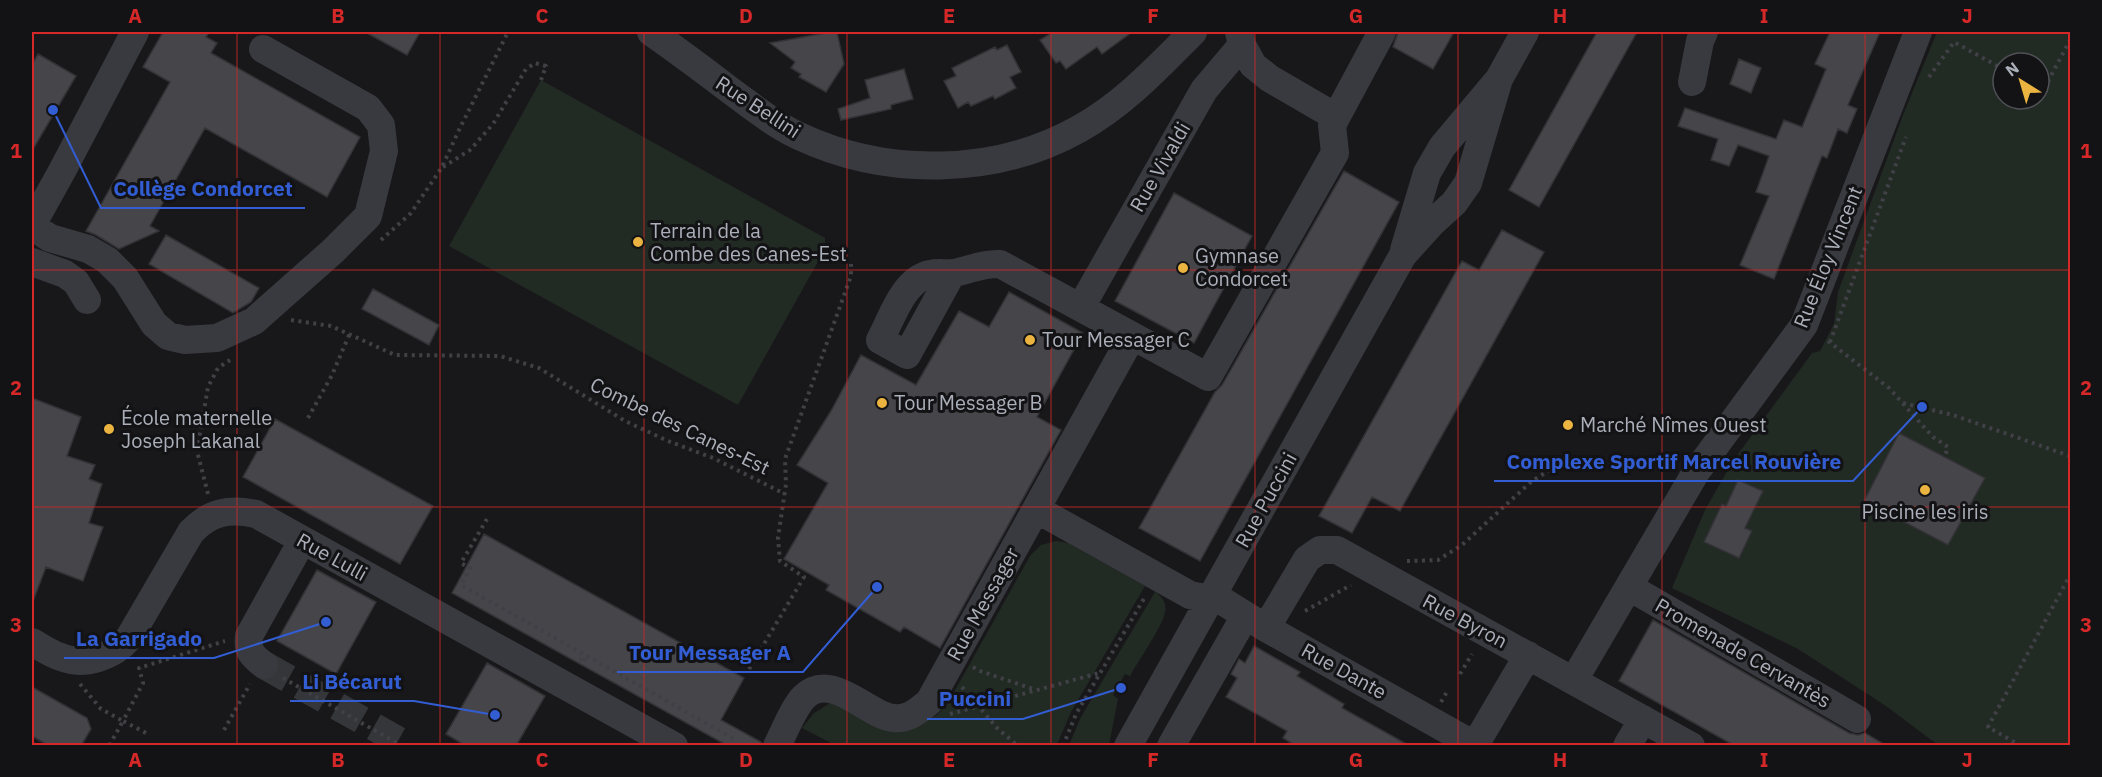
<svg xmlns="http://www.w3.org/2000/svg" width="2102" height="777" font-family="'IBM Plex Sans',sans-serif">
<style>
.green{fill:#222a24;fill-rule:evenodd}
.building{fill:#45454a;stroke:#333236;stroke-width:1.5}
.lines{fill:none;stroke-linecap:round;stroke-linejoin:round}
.minor-tunnel{stroke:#35363a;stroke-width:28;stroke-dasharray:28 14;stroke-linecap:butt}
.path{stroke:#404146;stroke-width:4;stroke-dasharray:3 4.5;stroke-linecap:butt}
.minor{stroke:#393a3f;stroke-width:28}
.grid{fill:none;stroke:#d62828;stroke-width:1.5;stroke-opacity:0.55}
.poi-dot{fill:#ebb440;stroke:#131315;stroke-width:2}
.labels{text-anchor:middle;stroke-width:6;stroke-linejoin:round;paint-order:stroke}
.street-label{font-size:20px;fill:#abafb9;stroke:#131315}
.poi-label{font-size:20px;fill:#abafb9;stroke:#131315;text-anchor:start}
.leader{fill:none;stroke:#325dd3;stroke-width:2}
.callout-dot{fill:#325dd3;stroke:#131315;stroke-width:2}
.callout-label{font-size:21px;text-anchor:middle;font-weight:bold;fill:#325dd3;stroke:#131315;stroke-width:6;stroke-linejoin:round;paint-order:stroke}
.neatline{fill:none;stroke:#d62828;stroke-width:2}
.grid-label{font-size:20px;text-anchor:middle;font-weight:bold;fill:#d62828}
</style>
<rect width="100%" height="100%" fill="#18181a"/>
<path class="green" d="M1937,32H2070V745H1938L1886,706L1798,649L1672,588L1705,510L1733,461L1812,353L1820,351L1834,324L1838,292L1903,115ZM2003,63H2039V99H2003Z
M541,80L825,238V249L738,405L449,246Z
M1056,541L1068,543L1145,586L1071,712L1057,745H835L802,728L814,713L830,703L927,720L937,715L949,701L1030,556L1041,545Z
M1155,592C1162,596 1167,603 1165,612C1164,624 1137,663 1130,676L1125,674L1113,695L1118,699L1109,745H1069L1081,717Z"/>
<path class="building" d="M163,32H209L206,37L217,43L211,53L360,137L327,197L205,128L150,226L159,231L119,249L96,235L86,231L170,82L143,67Z
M365,32H420L407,55Z
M831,32H837L844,64L826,92L799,77L801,74L791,68L795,62L770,43Z
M1053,32H1132L1102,54L1097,47L1066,69L1060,61L1056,63L1040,40Z
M1398,32H1454L1433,69L1393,47Z
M1597,32H1637L1539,207L1509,190Z
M1830,32H1880L1848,105L1857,109L1847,133L1838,129L1827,158L1822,156L1774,279L1740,265L1769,196L1756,192L1769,156L1738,145L1729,166L1711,160L1718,139L1678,126L1685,108L1776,139L1784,120L1802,127L1826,69L1815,64Z
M1007,45L1021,72L1010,77L1016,88L995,99L993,96L971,106L968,102L958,108L944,81L956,76L952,68L995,47L997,50Z
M38,54L76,76L32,151V65Z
M1739,59L1761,68L1751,93L1730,84Z
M904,69L913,99L891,105V109L841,120L838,109L870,98L865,80Z
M1344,171L1399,202L1200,561L1139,528L1215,392L1222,385Z
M1174,193L1252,236L1194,343L1115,301Z
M1502,230L1544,252L1400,511L1372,497L1352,533L1319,516L1462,261L1479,270Z
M166,235L259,288L251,302L233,313L149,264Z
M373,289L439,325L429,345L362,309Z
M1009,292L1083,333L1037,417L1061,430L940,648L904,627L900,632L826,590L829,585L784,559L828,483L797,465L831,411L861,355L916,385L959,311L989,327Z
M32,398L81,417L67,456L95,465L89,479L102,484L89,523L103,527L83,581L46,567L33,601L32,600Z
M275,419L433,506L400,564L243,477Z
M1899,433L1985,478L1948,545L1864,501Z
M1738,480L1763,491L1745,528L1752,531L1739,558L1704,542L1722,504L1726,506Z
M484,534L744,678L721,720L761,742V746H728L452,593Z
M317,570L376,602L336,674L277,641Z
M1653,620L1849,733L1858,735L1865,733L1887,746H1735L1619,681Z
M1254,646L1300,672L1297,676L1344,704L1342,708L1410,746H1296L1283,738L1287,731L1226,697L1237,678L1231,674L1239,659L1245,663Z
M487,663L545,696L516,746H466L446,734Z
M32,687L87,718L91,729L81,746H49L32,736Z"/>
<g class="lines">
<path class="minor-tunnel" d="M264,665L408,746"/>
<path class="path" d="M1929,77L1954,42L2003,69
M2039,89L2043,91L2070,40
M443,167L470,150L493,124L526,69L535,63L546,66L541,80
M381,240L411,213L442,167L459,130L508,32
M291,320L331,326L395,355L500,356L539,368L625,421L668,441L713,458L785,494
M1828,341L1889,388L1933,437L1948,447L1945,456
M1830,342L1906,137
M1903,403L1953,415L2070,456
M308,418L332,375L350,333
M208,494L197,451L208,387L218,368L230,360
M487,519L461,563L470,568L461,585L736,740
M1407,561L1438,560L1462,545L1532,481L1558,465
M1305,611L1351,585
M581,658L580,661L583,662L587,656
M973,667L980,671L1036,690
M749,669L804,577L780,561L778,538L786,484L785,459L851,276V264
M1460,674L1472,654
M283,678L402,746
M80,684L101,709L123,721L109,746
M962,687L998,729L1018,746
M1441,702L1448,690
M950,714L1099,673
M224,730L250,684
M146,733L123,721L143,683L139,668L225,641
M1063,746L1076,714L1145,597
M2021,746L1988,727L2070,575"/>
<path class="minor" d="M651,32C678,51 705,71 731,91C753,107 775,125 799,136C886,177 995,176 1079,129C1124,104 1158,67 1193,32
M1242,45L1253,65L1269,78L1336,117
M1692,82L1700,41L1704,32
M32,225L62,171L135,32
M32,226L50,238L88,249L107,260L125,278L154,324L168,336L185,340L217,338L254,321L333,251L368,216L384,151L381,125L368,108L263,49
M1404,250L1427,173L1442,147L1499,79L1525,32
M32,262L65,274L76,282L87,300
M952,273L907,355L880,340C892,318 903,280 930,274C938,272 946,274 954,273C970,270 983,263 1000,264L1208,377L1335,153L1332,125L1382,32
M1081,307L1204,90L1242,45L1239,32
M1036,509L1190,595L1224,602L1266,628L1476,746
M1629,587L1857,719
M1266,628L1307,559L1320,550H1337L1691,746
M32,642C41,647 51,654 61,657C84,667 114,656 129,638L191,532C210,512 229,508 256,514L674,746
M264,665C252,656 247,651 249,636L302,541
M1574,680L1696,472L1804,325L1918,32
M1475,745L1528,655
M777,746C784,732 794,707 804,697C832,670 868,716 893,718C908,720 918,711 929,702L1132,336
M1128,746L1403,255L1431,224L1454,203L1468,183L1499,79
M1171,746L1245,616
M1627,746L1643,719"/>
</g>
<path class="grid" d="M237,32V746M440,32V746M644,32V746M847,32V746M1051,32V746M1255,32V746M1458,32V746M1662,32V746M1865,32V746M32,270H2070M32,507H2070"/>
<g class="poi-dot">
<circle cx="638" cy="242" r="6"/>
<circle cx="1183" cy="268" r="6"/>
<circle cx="1030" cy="340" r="6"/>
<circle cx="882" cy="403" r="6"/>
<circle cx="1568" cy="425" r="6"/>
<circle cx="109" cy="429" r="6"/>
<circle cx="1925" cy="490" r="6"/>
</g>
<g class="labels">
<g class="street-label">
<text transform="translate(758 107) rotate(33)" y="7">Rue Bellini</text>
<text transform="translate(1160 167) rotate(-60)" y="7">Rue Vivaldi</text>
<text transform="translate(1828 257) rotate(-68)" y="7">Rue Éloy Vincent</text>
<text transform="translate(680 426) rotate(26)" y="7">Combe des Canes-Est</text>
<text transform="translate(1266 500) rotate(-61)" y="7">Rue Puccini</text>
<text transform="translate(332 557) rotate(29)" y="7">Rue Lulli</text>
<text transform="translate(983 604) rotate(-61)" y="7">Rue Messager</text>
<text transform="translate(1465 621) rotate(28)" y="7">Rue Byron</text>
<text transform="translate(1743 653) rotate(30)" y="7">Promenade Cervantès</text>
<text transform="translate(1344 671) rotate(29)" y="7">Rue Dante</text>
</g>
<g class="poi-label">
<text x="650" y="238">Terrain de la<tspan x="650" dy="23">Combe des Canes-Est</tspan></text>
<text x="1195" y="263">Gymnase<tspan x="1195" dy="23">Condorcet</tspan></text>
<text x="1042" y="347">Tour Messager C</text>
<text x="894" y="410">Tour Messager B</text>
<text x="121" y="425">École maternelle<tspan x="121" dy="23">Joseph Lakanal</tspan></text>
<text x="1580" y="432">Marché Nîmes Ouest</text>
<text x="1925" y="519" text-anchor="middle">Piscine les iris</text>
</g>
</g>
<path class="leader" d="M53 110L101 208H305M1922 407L1853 481H1494M326 622L214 658H64M877 587L803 672H617M495 715L414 701H290M1121 688L1023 719H927"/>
<g class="callout-dot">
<circle cx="53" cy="110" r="6"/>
<circle cx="1922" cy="407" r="6"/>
<circle cx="326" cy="622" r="6"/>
<circle cx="877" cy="587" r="6"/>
<circle cx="495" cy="715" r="6"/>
<circle cx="1121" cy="688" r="6"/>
</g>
<g class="callout-label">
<text x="203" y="196">Collège Condorcet</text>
<text x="1674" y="469">Complexe Sportif Marcel Rouvière</text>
<text x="139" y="646">La Garrigado</text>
<text x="710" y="660">Tour Messager A</text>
<text x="352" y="689">Li Bécarut</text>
<text x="975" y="706">Puccini</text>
</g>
<rect width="2102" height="777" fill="none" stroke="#131315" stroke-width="66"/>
<g transform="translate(2021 81) rotate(323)"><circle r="28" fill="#131315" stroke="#505157" stroke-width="1.5"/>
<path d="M0-4.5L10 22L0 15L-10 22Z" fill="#ebb440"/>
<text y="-9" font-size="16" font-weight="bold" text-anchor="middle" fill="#abafb9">N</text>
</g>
<rect x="33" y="33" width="2036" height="711" class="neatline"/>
<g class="grid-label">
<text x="135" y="23">A</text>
<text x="338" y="23">B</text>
<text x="542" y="23">C</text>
<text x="746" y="23">D</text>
<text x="949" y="23">E</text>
<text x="1153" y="23">F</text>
<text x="1356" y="23">G</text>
<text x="1560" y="23">H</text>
<text x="1764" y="23">I</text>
<text x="1967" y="23">J</text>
<text x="16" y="158">1</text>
<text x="2086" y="158">1</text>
<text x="16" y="395">2</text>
<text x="2086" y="395">2</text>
<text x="16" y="632">3</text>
<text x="2086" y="632">3</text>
<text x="135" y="767">A</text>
<text x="338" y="767">B</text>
<text x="542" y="767">C</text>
<text x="746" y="767">D</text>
<text x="949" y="767">E</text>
<text x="1153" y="767">F</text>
<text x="1356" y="767">G</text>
<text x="1560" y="767">H</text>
<text x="1764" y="767">I</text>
<text x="1967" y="767">J</text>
</g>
</svg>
